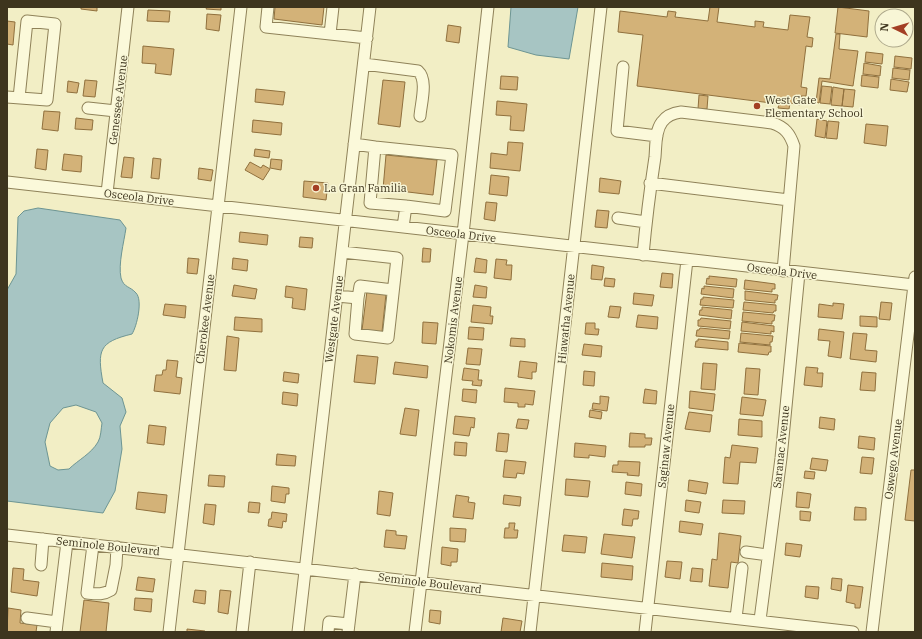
<svg xmlns="http://www.w3.org/2000/svg" width="922" height="639" font-family="'IBM Plex Serif',serif">
<style>
.water{fill:#a7c5c3;stroke:#6d9593;fill-rule:evenodd}
.building{fill:#d3b278;stroke:#90703d}
.lines{fill:none;stroke-linecap:round;stroke-linejoin:round}
.minor-casing{stroke:#8f8259;stroke-width:13}
.minor{stroke:#fbf9da;stroke-width:11}
.poi-dot{fill:#a33f24;stroke:#f8f6d6;stroke-width:1.5}
.labels{text-anchor:middle;stroke-width:3;stroke-linejoin:round;paint-order:stroke}
.street-label{font-size:11px;fill:#3e351e;stroke:#f8f6d6}
.poi-label{font-size:11px;fill:#3e351e;stroke:#f8f6d6;text-anchor:start}
</style>
<rect width="100%" height="100%" fill="#f2eec5"/>
<path class="water" d="M511,7H578L569,59L536,55L508,47Z
M38,208L120,220L126,228C124,242 118,264 121,278C124,288 130,286 136,293C143,300 137,326 132,334C99,342 97,350 103,383L122,398L126,412L120,426L122,449L115,491L103,513L7,501V290L16,274L18,217L24,211ZM76,405L96,412L102,423C101,429 101,437 98,442C91,454 78,460 69,469L58,470L50,466L45,442L50,423L63,408Z"/>
<path class="building" d="M81,7H97V11L81,9Z
M207,7H221V10L206,9Z
M275,7H324L322,25L274,19Z
M710,7H719L717,22L755,27V21L764,22L763,27L788,30L790,15L810,17L807,37L813,38L812,47L806,46L801,87L807,88L806,96H801L800,105L790,103L789,109L778,108L779,104L637,86L643,35L618,32L620,11L667,17L668,11L676,12L675,17L708,21Z
M838,7L869,11L867,37L835,33Z
M148,10L170,11L169,22L147,21Z
M207,14L221,15L219,31L206,29Z
M7,21L15,22L13,45L7,44Z
M448,25L461,27L459,43L446,41Z
M836,34H840L839,49L858,51L853,86L822,81L819,103L816,102L819,78L830,79Z
M143,46L174,49L171,75L155,73L156,64L142,63Z
M866,52L883,54L882,64L865,62Z
M895,56L912,58L911,69L894,67Z
M864,63L881,66L880,76L863,74Z
M893,68L910,70L909,80L892,78Z
M862,75L879,77L878,88L861,86Z
M501,76L518,77L517,90L500,89Z
M891,79L909,82L907,92L890,90Z
M85,80L97,81L95,97L83,96Z
M383,80L405,82L400,127L378,124Z
M68,81L79,83L77,93L67,92Z
M822,86L832,87L830,104L820,103Z
M833,87L844,89L842,106L831,105Z
M256,89L285,92L283,105L255,102Z
M844,89L855,90L853,107L842,106Z
M699,95L708,96L707,109H698Z
M497,101L527,104L524,131L510,130L511,116L496,115Z
M44,111L60,112L58,131L42,129Z
M76,118L93,120L92,130L75,129Z
M817,119L827,121L825,138L815,136Z
M253,120L282,123L281,135L252,132Z
M828,121L839,122L837,139L826,138Z
M866,124L888,126L886,146L864,143Z
M508,142L523,143L520,171L490,168L491,153L507,155Z
M37,149L48,150L46,170L35,168Z
M255,149L270,151L269,158L254,156Z
M64,154L82,156L81,172L62,170Z
M386,155L437,160L433,195L383,189Z
M124,157L134,158L132,178L121,177Z
M153,158L161,159L159,179L151,178Z
M271,159L282,160L281,170L270,168Z
M250,162L261,168L263,165L270,169L263,180L245,170Z
M199,168L213,170L211,181L198,179Z
M491,175L509,177L507,196L489,194Z
M600,178L621,181L619,194L599,192Z
M304,181L328,183L326,200L303,197Z
M486,202L497,203L495,221L484,219Z
M597,210L609,211L607,228L595,227Z
M240,232L268,235L267,245L239,242Z
M300,237L313,238L312,248L299,247Z
M423,248L431,249L430,262H422Z
M188,258L199,259L197,274L187,273Z
M233,258L248,260L247,271L232,269Z
M476,258L487,260L486,273L474,272Z
M496,259L507,260L506,265H512L511,280L494,278Z
M592,265L604,267L602,280L591,279Z
M662,273L673,274L672,288L660,287Z
M709,276L737,279L736,287L706,284L707,278L709,279Z
M605,278L615,279L614,287L604,286Z
M745,280L775,284V289H772V292L744,289Z
M234,285L257,289L255,299L232,296Z
M475,285L487,287L486,298L473,297Z
M286,286L307,289L305,310L292,308L293,298L285,297Z
M704,286L734,289L733,298L701,294L702,288L704,289Z
M367,291L386,294L382,332L362,330Z
M745,291L778,295L777,300H775V303L745,300Z
M634,293L654,295L652,306L633,304Z
M703,297L734,300L733,308L700,305L701,299H703Z
M744,302L776,305V311H774L773,313L743,310Z
M881,302L892,303L890,320L879,319Z
M833,303L844,304L842,319L818,317L819,304L833,306Z
M165,304L186,306L185,318L163,315Z
M473,305L491,307L490,316H493L492,324L471,322Z
M610,306L621,307L619,318L608,317Z
M702,307L732,310L731,319L699,315L700,310H702Z
M743,312L775,315L774,321H772V324L742,321Z
M638,315L658,317L657,329L636,327Z
M860,316L877,317V327L860,326Z
M235,317L262,319V332L234,330Z
M701,318L731,321L730,329L698,326V320H700Z
M423,322L438,323L436,344L422,343Z
M742,322L774,326V332L771,331V334L741,331Z
M586,323H595V329H599L598,335L585,334Z
M469,327L484,328L483,340L468,339Z
M700,328L730,331L729,339L696,336L697,330H699Z
M819,329L844,332L841,358L828,356L830,341L818,340Z
M741,333L773,336L772,342H770V345L740,342Z
M853,333L867,334L865,350L877,351L876,362L850,359Z
M227,336L239,338L236,371L224,370Z
M511,338L525,339V347L510,346Z
M698,339L728,342V350L695,347L696,341H698Z
M739,343L771,346V352H769L768,355L738,352Z
M584,344L602,346L601,357L582,355Z
M468,348L482,349L480,365L466,364Z
M357,355L378,357L375,384L354,382Z
M167,360L178,361L176,377L182,378L180,394L154,391L156,375H162L163,370H166Z
M520,361L537,363L536,372H532V379L518,377Z
M395,362L428,366L427,378L393,374Z
M703,363L717,364L715,390L701,389Z
M806,367L818,368L817,373H823L822,387L804,385Z
M464,368L479,370L478,380H482L481,386L472,385L473,381L462,380Z
M746,368L760,369L758,395L744,394Z
M584,371L595,372L594,386L583,385Z
M284,372L299,374L298,383L283,381Z
M862,372L876,373L875,391L860,390Z
M505,388L535,391L533,405L525,404V407H518V403L504,402Z
M463,389L477,390L476,403L462,401Z
M645,389L657,391L656,404L643,403Z
M690,391L715,394L713,411L689,408Z
M283,392L298,394L297,406L282,404Z
M600,396L609,397L607,411L592,409L593,403L600,404Z
M742,397L766,400L763,416L740,414Z
M405,408L419,410L416,436L400,434Z
M590,410L602,412L601,419L589,417Z
M689,412L712,415L710,432L685,429Z
M455,416L475,418L474,428L471,427L469,436L453,434Z
M820,417L835,419L834,430L819,428Z
M518,419L529,420L527,429L516,428Z
M739,419L762,421V437L738,435Z
M149,425L166,427L164,445L147,443Z
M498,433L509,434L507,452L496,451Z
M630,433L645,434V438H652L651,445H645V447H629Z
M859,436L875,438L874,450L858,448Z
M455,442L467,443L466,456L454,455Z
M575,443L606,446L605,457L589,455V458L574,457Z
M732,445L758,448L756,463L740,462L738,484L723,483L725,457L730,458Z
M277,454L296,456L295,466L276,465Z
M862,457L874,458L872,474L860,473Z
M812,458L828,460L826,471L810,469Z
M505,460L526,462L524,474L517,473L516,478L503,477Z
M618,461L640,462L639,476L627,475L628,473L612,472L613,465H618Z
M911,470H915V521L905,520Z
M805,471L815,472L814,479L804,478Z
M209,475L225,476L224,487L208,486Z
M566,479L590,481L588,497L565,495Z
M689,480L708,483L706,494L688,491Z
M626,482L642,484L641,496L625,494Z
M272,486L289,488V494H286L285,503L271,501Z
M379,491L393,493L390,516L377,514Z
M138,492L167,495L165,513L136,509Z
M797,492L811,494L809,508L796,507Z
M456,495L469,497L468,502L475,503L473,519L453,517Z
M504,495L521,497L520,506L503,504Z
M686,500L701,502L699,513L685,511Z
M723,500L745,501L744,514L722,513Z
M249,502L260,503L259,513L248,512Z
M205,504L216,505L214,525L203,523Z
M855,507L866,508V520H854Z
M624,509L639,511L638,519H633L632,526L622,525Z
M800,511L811,512L810,521L800,520Z
M272,512L287,514L286,522L283,521L282,528L268,526L269,519H271Z
M680,521L703,524L701,535L679,532Z
M509,523H515L514,530H518L517,538H504L505,528H509Z
M450,528L466,529L465,542L450,541Z
M386,530L396,531V535L407,536L405,549L384,547Z
M719,533L741,536L738,563L731,562L728,588L709,586L712,559L717,560Z
M604,534L635,537L632,558L601,554Z
M564,535L587,537L585,553L562,551Z
M786,543L802,545L800,557L785,555Z
M442,547L458,549L457,562H451V566L441,564Z
M667,561L682,562L680,579L665,577Z
M602,563L633,566L632,580L601,577Z
M13,568L24,569L23,580L39,582L37,596L11,592Z
M692,568L703,569L702,582L690,581Z
M138,577L155,579L153,592L136,590Z
M832,578L842,579L841,591L831,589Z
M848,585L863,587L860,608H855V604L846,602Z
M806,586L819,587L818,599L805,597Z
M195,590L206,591L205,604L193,602Z
M220,590L231,591L228,614L218,612Z
M135,598L152,599L151,612L134,610Z
M84,600L109,603L106,632H80Z
M8,608L21,610L20,623L37,625L36,632H7Z
M430,610L441,611L440,624L429,622Z
M503,618L522,621L520,632H501Z
M187,629L205,631V632H187Z"/>
<g class="lines">
<g class="minor-casing">
<path id="minor" d="M268,7L266,27L367,38
M330,34L333,7
M364,64L418,71C428,80 421,103 420,116
M623,67L617,131L657,136
M7,97L47,100L55,24L27,21L19,98
M88,108L116,111
M354,144L375,147
M7,182L914,285
M650,183L789,200
M107,193L128,7
M618,218L646,222
M403,227L406,206L370,203L375,147L452,155L445,211L406,206
M643,255C646,222 650,190 655,157C656,146 655,131 662,122C667,115 673,113 681,112L772,123C785,127 790,134 794,146L783,271
M337,296L358,298L355,334L388,338L397,258L342,252
M358,298L360,286L393,290
M7,535L853,632
M93,545L87,593C97,594 103,595 111,590L116,565L117,547
M746,552L768,555
M41,565L43,539
M27,618L57,622
M736,618L742,568
M760,620L781,458L799,273
M56,632L67,542
M169,632L241,7
M242,632L250,562
M298,632L370,7
M328,632L329,622L349,624
M348,632L355,574
M415,632L463,234L488,7
M530,632L601,7
M645,632L687,260
M872,632L915,277"/>
</g>
<use href="#minor" class="minor"/>
</g>
<g class="poi-dot">
<circle cx="757" cy="106" r="4"/>
<circle cx="316" cy="188" r="4"/>
</g>
<g class="labels">
<g class="street-label">
<text transform="translate(118 100) rotate(-83)" y="4">Genessee Avenue</text>
<text transform="translate(139 197) rotate(7)" y="4">Osceola Drive</text>
<text transform="translate(461 234) rotate(7)" y="4">Osceola Drive</text>
<text transform="translate(782 271) rotate(7)" y="4">Osceola Drive</text>
<text transform="translate(205 319) rotate(-83)" y="4">Cherokee Avenue</text>
<text transform="translate(334 319) rotate(-83)" y="4">Westgate Avenue</text>
<text transform="translate(566 319) rotate(-84)" y="4">Hiawatha Avenue</text>
<text transform="translate(453 320) rotate(-83)" y="4">Nokomis Avenue</text>
<text transform="translate(666 446) rotate(-84)" y="4">Saginaw Avenue</text>
<text transform="translate(781 447) rotate(-84)" y="4">Saranac Avenue</text>
<text transform="translate(893 459) rotate(-83)" y="4">Oswego Avenue</text>
<text transform="translate(108 546) rotate(6)" y="4">Seminole Boulevard</text>
<text transform="translate(430 583) rotate(7)" y="4">Seminole Boulevard</text>
</g>
<g class="poi-label">
<text x="765" y="104">West Gate<tspan x="765" dy="13">Elementary School</tspan></text>
<text x="324" y="192">La Gran Familia</text>
</g>
</g>
<rect width="922" height="639" fill="none" stroke="#3e351e" stroke-width="16"/>
<g transform="translate(894 28) rotate(275)"><circle r="19" fill="#f8f6d6" stroke="#aea98c"/>
<path d="M0-3L7 15L0 10L-7 15Z" fill="#a33f24"/>
<text y="-6" font-size="11" font-weight="bold" text-anchor="middle" fill="#3e351e">N</text>
</g>
</svg>
